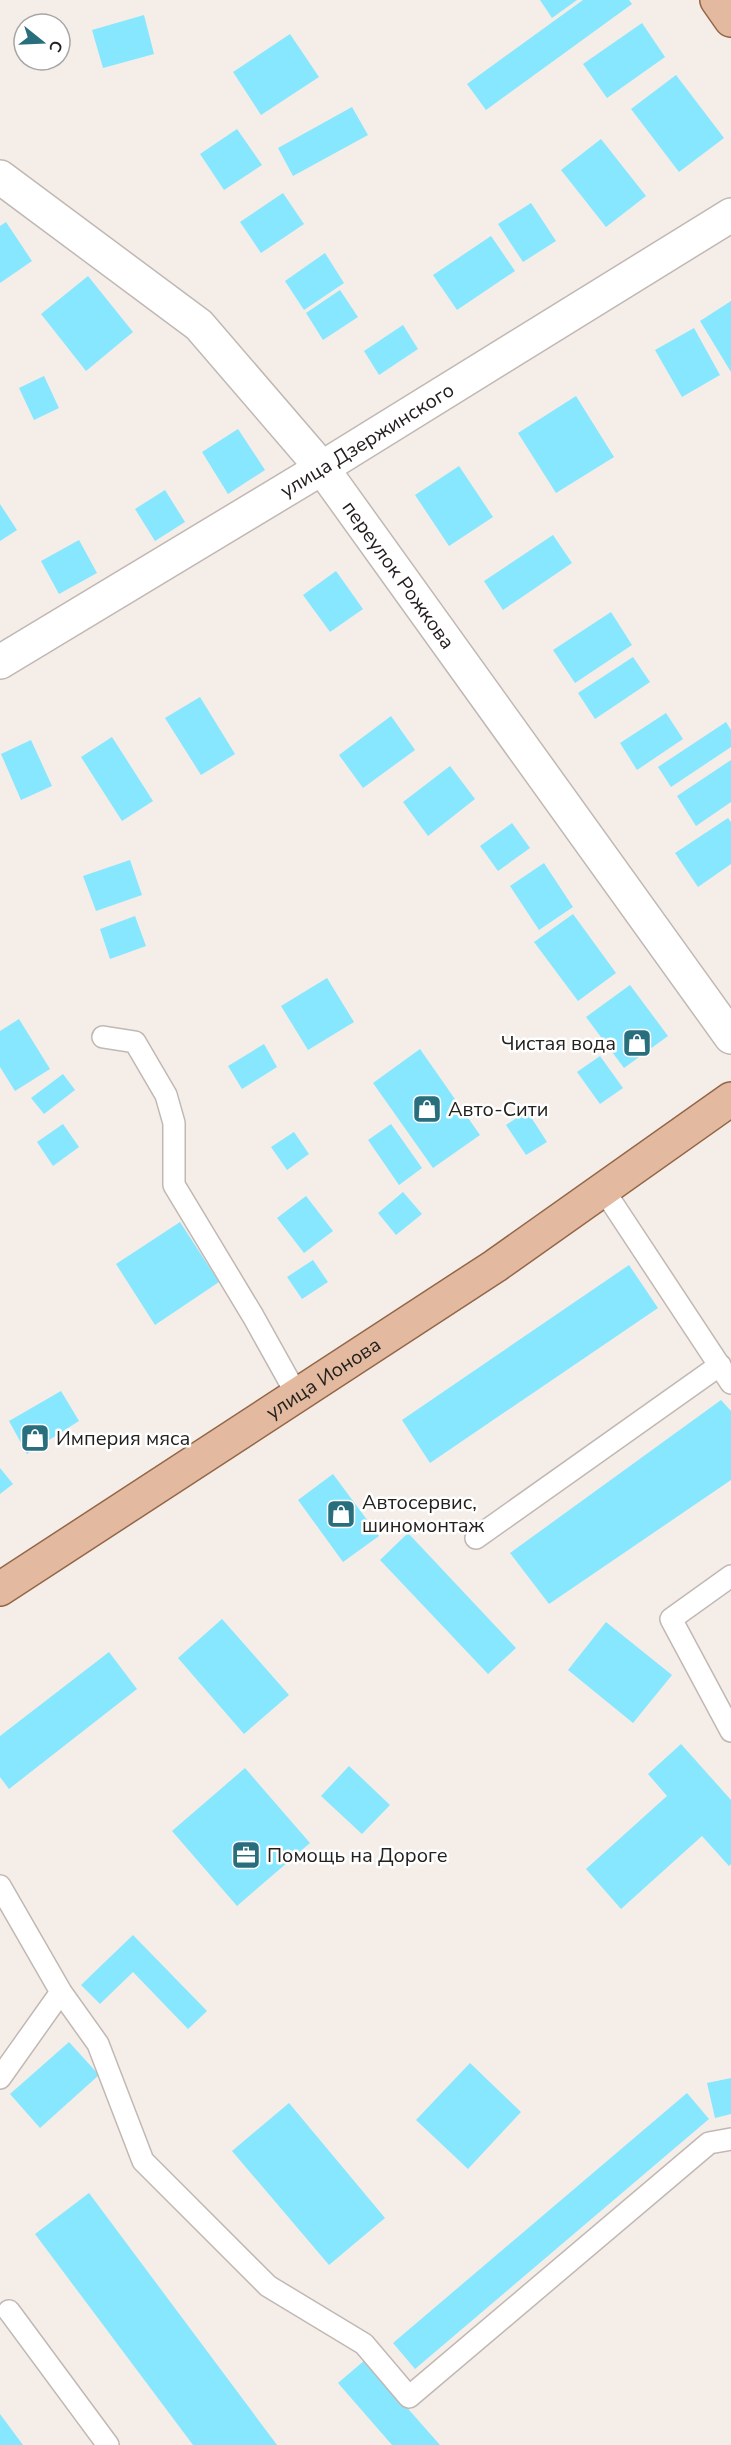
<svg xmlns="http://www.w3.org/2000/svg" width="731" height="2445" font-family="'Nunito Sans',sans-serif">
<style>
.building{fill:#87e7fe}
.lines{fill:none;stroke-linecap:round;stroke-linejoin:round}
.lane-casing{stroke:#c1b8b4;stroke-width:24}
.street-casing{stroke:#c1b8b4;stroke-width:36}
.primary-casing{stroke:#946648;stroke-width:36}
.lane{stroke:#fff;stroke-width:21}
.street{stroke:#fff;stroke-width:33}
.primary{stroke:#e3ba9f;stroke-width:33}
.labels{text-anchor:middle;stroke-width:5;stroke-linejoin:round;paint-order:stroke}
.street-label{font-size:20px;fill:#23201e;stroke:#fff}
.poi-label{font-size:20px;fill:#23201e;stroke:#fff;text-anchor:start}
</style>
<rect width="100%" height="100%" fill="#f5ede8"/>
<path class="building" d="M540,0H577L552,18Z
M583,0H629L632,4L486,110L467,84Z
M144,15L154,54L103,68L92,30Z
M642,23L665,57L607,98L583,64Z
M290,34L319,77L261,115L233,72Z
M676,75L724,138L679,172L631,109Z
M352,107L368,135L293,176L278,148Z
M237,129L262,165L224,190L200,154Z
M601,139L646,196L606,227L561,170Z
M283,193L304,224L261,253L240,222Z
M531,203L556,241L523,262L498,224Z
M6,222L32,261L0,283V226Z
M491,236L515,271L457,310L433,275Z
M325,253L344,283L304,310L285,281Z
M88,276L133,332L86,371L41,314Z
M340,290L358,317L323,340L306,313Z
M731,301V372L700,321Z
M403,325L418,349L379,375L364,351Z
M694,328L720,375L682,397L655,350Z
M44,376L59,408L34,420L19,388Z
M576,396L614,457L556,493L518,433Z
M238,429L265,470L228,494L202,452Z
M459,466L493,517L449,546L415,495Z
M165,490L185,522L155,541L135,509Z
M0,504L17,530L0,541Z
M553,535L572,563L503,610L484,581Z
M79,540L97,573L59,594L41,561Z
M336,571L363,609L330,632L303,595Z
M611,612L632,645L575,683L553,650Z
M633,657L650,682L595,719L578,693Z
M200,697L235,754L201,775L165,718Z
M666,713L683,739L637,770L620,743Z
M391,716L415,750L363,788L339,755Z
M726,722L731,730V747L671,787L658,767Z
M112,737L153,801L122,821L81,757Z
M31,740L52,786L21,800L1,754Z
M731,760V802L696,826L677,796Z
M450,766L475,799L428,836L403,802Z
M728,818L731,822V864L698,887L675,853Z
M512,823L530,848L498,871L480,846Z
M130,860L142,895L96,911L83,876Z
M544,863L573,907L539,930L510,886Z
M573,914L616,973L578,1001L534,942Z
M135,916L146,946L110,959L100,929Z
M327,978L354,1022L308,1050L281,1006Z
M630,985L668,1036L624,1068L586,1017Z
M19,1019L50,1069L15,1091L0,1067V1031Z
M264,1044L277,1067L242,1089L228,1066Z
M420,1049L480,1135L433,1168L373,1083Z
M600,1056L623,1088L600,1104L577,1072Z
M63,1074L75,1090L44,1114L31,1098Z
M527,1111L547,1142L526,1155L506,1125Z
M63,1124L79,1147L53,1166L37,1142Z
M391,1124L422,1168L399,1185L368,1140Z
M294,1132L309,1154L287,1170L271,1147Z
M403,1192L422,1214L396,1235L378,1213Z
M306,1196L333,1231L304,1253L277,1218Z
M180,1222L219,1282L155,1325L116,1264Z
M313,1260L328,1282L302,1299L287,1277Z
M629,1265L658,1308L430,1463L402,1420Z
M61,1391L79,1421L27,1454L9,1421Z
M721,1400L731,1411V1480L549,1604L510,1553Z
M0,1468L13,1484L0,1494Z
M333,1474L379,1536L343,1562L298,1500Z
M408,1533L516,1648L488,1674L380,1560Z
M222,1619L289,1695L244,1734L178,1658Z
M606,1622L672,1675L633,1723L568,1670Z
M109,1652L137,1689L9,1789L0,1777V1736Z
M681,1744L731,1800V1864L729,1866L702,1836L621,1909L586,1869L667,1796L648,1774Z
M349,1766L390,1805L362,1834L321,1796Z
M245,1768L310,1843L237,1906L172,1831Z
M133,1935L207,2011L188,2029L133,1972L100,2004L81,1985Z
M69,2042L99,2075L40,2128L10,2094Z
M470,2063L521,2112L468,2169L416,2120Z
M731,2078V2114L715,2118L707,2083Z
M687,2093L709,2119L415,2369L393,2343Z
M289,2103L385,2218L329,2265L232,2151Z
M89,2193L277,2445H193L35,2234Z
M365,2360L440,2445H392L338,2383Z
M0,2414L23,2445H0Z"/>
<g class="lines">
<g class="lane-casing">
<path id="lane" d="M103,1037L135,1042L166,1095L174,1123V1185L253,1316L297,1395
M603,1189L731,1383
M476,1538L720,1365
M731,1576L671,1619L731,1731
M0,1886L61,1992L0,2078
M61,1992L98,2044L143,2161L268,2286L364,2344L409,2397L709,2143L731,2139
M9,2311L108,2445"/>
</g>
<g class="street-casing">
<g id="street">
<path id="s1" d="M0,177L199,325L322,468L731,1037"/>
<path id="s2" d="M0,662L322,468L731,215"/>
</g>
</g>
<g class="primary-casing">
<g id="primary">
<path d="M717,0L731,20"/>
<path id="s3" d="M0,1589L495,1266L731,1099"/>
</g>
</g>
<use href="#lane" class="lane"/>
<use href="#street" class="street"/>
<use href="#primary" class="primary"/>
</g>
<defs>
<g id="shop-square" transform="scale(1.5)"><rect x="-9" y="-9" width="18" height="18" rx="4" fill="#286e7d" stroke="#fff"/><path d="M-5-2.5h2.3a2.7 3.5 0 0 1 5.4 0H5L5.5 6h-11ZM-1.5-2.5h3a1.5 2.3 0 0 0-3 0Z" fill="#fff"/></g>
<g id="office-square" transform="scale(1.5)"><rect x="-9" y="-9" width="18" height="18" rx="4" fill="#286e7d" stroke="#fff"/><path d="M-6-3h4V-5.5h4V-3h4V5H-6ZM-1-4.5V-3h2v-1.5ZM-6 0V1H6V0Z" fill="#fff"/></g>
</defs>
<g fill-rule="evenodd">
<use href="#shop-square" x="637" y="1043"/>
<use href="#shop-square" x="427" y="1109"/>
<use href="#shop-square" x="35" y="1438"/>
<use href="#shop-square" x="341" y="1514"/>
<use href="#office-square" x="246" y="1855"/>
</g>
<g class="labels">
<g class="street-label">
<text dy="7" stroke="none"><textPath href="#s2" startOffset="429">улица Дзержинского</textPath></text>
<text dy="7" stroke="none"><textPath href="#s1" startOffset="568">переулок Рожкова</textPath></text>
<text dy="7" stroke="none"><textPath href="#s3" startOffset="386">улица Ионова</textPath></text>
</g>
<g class="poi-label">
<text x="616" y="1050" text-anchor="end">Чистая вода</text>
<text x="448" y="1116">Авто-Сити</text>
<text x="56" y="1445">Империя мяса</text>
<text x="362" y="1509">Автосервис,<tspan x="362" dy="23">шиномонтаж</tspan></text>
<text x="267" y="1862">Помощь на Дороге</text>
</g>
</g>
<g transform="translate(42 42) rotate(108)"><circle r="28" fill="#ffffff" stroke="#a7a6a5" stroke-width="1.5"/>
<path d="M0-4.5L10 22L0 15L-10 22Z" fill="#286e7d"/>
<text y="-9" font-size="16" font-weight="bold" text-anchor="middle" fill="#23201e">С</text>
</g>
</svg>
